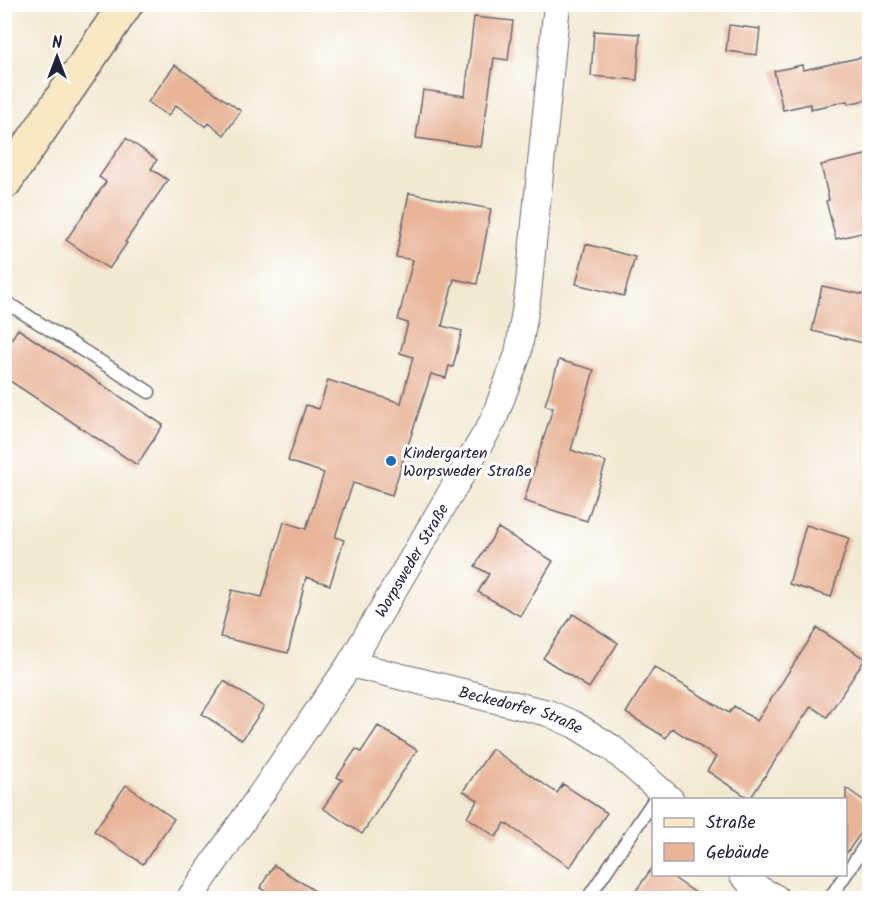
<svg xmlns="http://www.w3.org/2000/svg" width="874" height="903" font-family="Kalam,sans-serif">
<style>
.building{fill:#e8b396}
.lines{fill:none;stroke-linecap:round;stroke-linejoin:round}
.service-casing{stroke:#6b6870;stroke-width:15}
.minor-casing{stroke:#6b6870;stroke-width:28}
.secondary-casing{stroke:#6b6870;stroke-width:36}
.service{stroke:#fff;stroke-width:12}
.minor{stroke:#fff;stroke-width:26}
.secondary{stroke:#f8e8c3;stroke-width:33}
.poi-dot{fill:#1f6fb2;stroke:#fff;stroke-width:2}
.labels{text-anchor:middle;stroke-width:6;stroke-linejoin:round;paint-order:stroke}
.poi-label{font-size:16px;fill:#22223b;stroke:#fff;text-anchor:start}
.street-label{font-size:16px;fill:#22223b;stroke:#fff}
</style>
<rect width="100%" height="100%" fill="#fff"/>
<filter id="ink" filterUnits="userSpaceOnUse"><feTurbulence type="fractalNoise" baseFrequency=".0167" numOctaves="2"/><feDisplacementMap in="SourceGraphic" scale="12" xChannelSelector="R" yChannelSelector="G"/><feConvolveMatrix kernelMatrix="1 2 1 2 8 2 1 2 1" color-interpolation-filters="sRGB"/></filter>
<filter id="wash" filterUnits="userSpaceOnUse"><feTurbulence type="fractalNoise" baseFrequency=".008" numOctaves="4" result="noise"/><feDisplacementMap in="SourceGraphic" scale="24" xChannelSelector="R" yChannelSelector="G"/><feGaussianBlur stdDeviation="1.35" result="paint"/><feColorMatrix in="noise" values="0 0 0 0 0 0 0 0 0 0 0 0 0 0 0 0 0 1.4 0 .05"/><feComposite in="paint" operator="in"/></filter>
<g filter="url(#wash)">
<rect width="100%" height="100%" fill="#f2e9d2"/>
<g id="blocks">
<path class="building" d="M474,17L513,21L508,60L494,58L481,147L416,138L423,90L465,96Z
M729,25L760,29L757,55L726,51Z
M594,31L640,34L637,80L591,76Z
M863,57L870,87V99L848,104L847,101L811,109L810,104L783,110L774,71L802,65L803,70Z
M175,65L241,111L224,135L209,123L206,127L176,105L168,116L148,102Z
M126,138L157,160L151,169L168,180L125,242L127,243L109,269L66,240L106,182L99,177Z
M870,154V231L836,239L826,201L829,200L821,165Z
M409,193L491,209L477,284L454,279L442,326L462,331L453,367L449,366L446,378L431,374L392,495L353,483L335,537L344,540L330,585L306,577L288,653L220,637L232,590L262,597L284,522L306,529L324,473L288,461L306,405L319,409L328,380L401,403L413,357L400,353L408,323L398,320L413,260L396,257Z
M586,244L635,257L624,296L576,284Z
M822,286L870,296V317L864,343L812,331Z
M18,329L163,425L137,465L4,377V350Z
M559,360L594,370L571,450L606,462L587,521L524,501L553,408L545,405Z
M806,525L849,538L831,597L789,584Z
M498,528L553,561L520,616L478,592L489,574L475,566Z
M573,614L618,643L589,688L543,658Z
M817,628L865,659L827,717L811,706L750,799L707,771L716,757L672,728L666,738L626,713L654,667L729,713L734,706L757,721Z
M224,681L264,707L242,740L202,714Z
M378,726L417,750L362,834L323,808L342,780L337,777L356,749L361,752Z
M492,749L557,793L563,784L607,813L570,867L505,823L496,837L467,817L478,800L463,791Z
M126,785L174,819L143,864L94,831Z
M846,788L870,805V820L846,854Z
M274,865L326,898H275L260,888Z
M654,865V874H668L703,898H631Z"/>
</g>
</g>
<g filter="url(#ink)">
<use href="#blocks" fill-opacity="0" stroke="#6b6870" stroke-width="1.5"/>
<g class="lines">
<g class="service-casing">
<path id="service" d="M4,301L149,392
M588,898L654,800
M830,898L870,838"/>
</g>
<g class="minor-casing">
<g id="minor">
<path id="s1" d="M350,664L548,713L575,725L612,748L671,800"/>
<path d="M742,874L753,886L776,898"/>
<path id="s2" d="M190,898L350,664L493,421L518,354L528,293L557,4"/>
</g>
</g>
<g class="secondary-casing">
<path id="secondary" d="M4,183L126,4"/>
</g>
<use href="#service" class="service"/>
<use href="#minor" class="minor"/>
<use href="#secondary" class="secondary"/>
</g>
</g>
<circle class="poi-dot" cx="391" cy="461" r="6"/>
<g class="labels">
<g class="poi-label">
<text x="403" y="458">Kindergarten<tspan x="403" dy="18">Worpsweder Straße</tspan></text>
</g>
<g class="street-label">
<text dy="6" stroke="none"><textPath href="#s2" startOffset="404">Worpsweder Straße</textPath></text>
<text dy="6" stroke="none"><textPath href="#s1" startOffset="177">Beckedorfer Straße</textPath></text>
</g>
</g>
<rect width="874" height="903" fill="none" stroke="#fff" stroke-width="24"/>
<rect x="652" y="798" width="195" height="78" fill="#ffffff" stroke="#a7a7b1" stroke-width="1.5"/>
<rect x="664" y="818" width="30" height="9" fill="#f8e8c3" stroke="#a7a7b1" stroke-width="1.5"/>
<text x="706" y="828" font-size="18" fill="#22223b">Straße</text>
<rect x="664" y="843" width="30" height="18" fill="#e8b396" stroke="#a7a7b1" stroke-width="1.5"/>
<text x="706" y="858" font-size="18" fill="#22223b">Gebäude</text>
<g transform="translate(57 57)" stroke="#ffffff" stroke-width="4.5" paint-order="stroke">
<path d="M0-4.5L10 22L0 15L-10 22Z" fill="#22223b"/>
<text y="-9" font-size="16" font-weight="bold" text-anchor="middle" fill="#22223b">N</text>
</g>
</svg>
